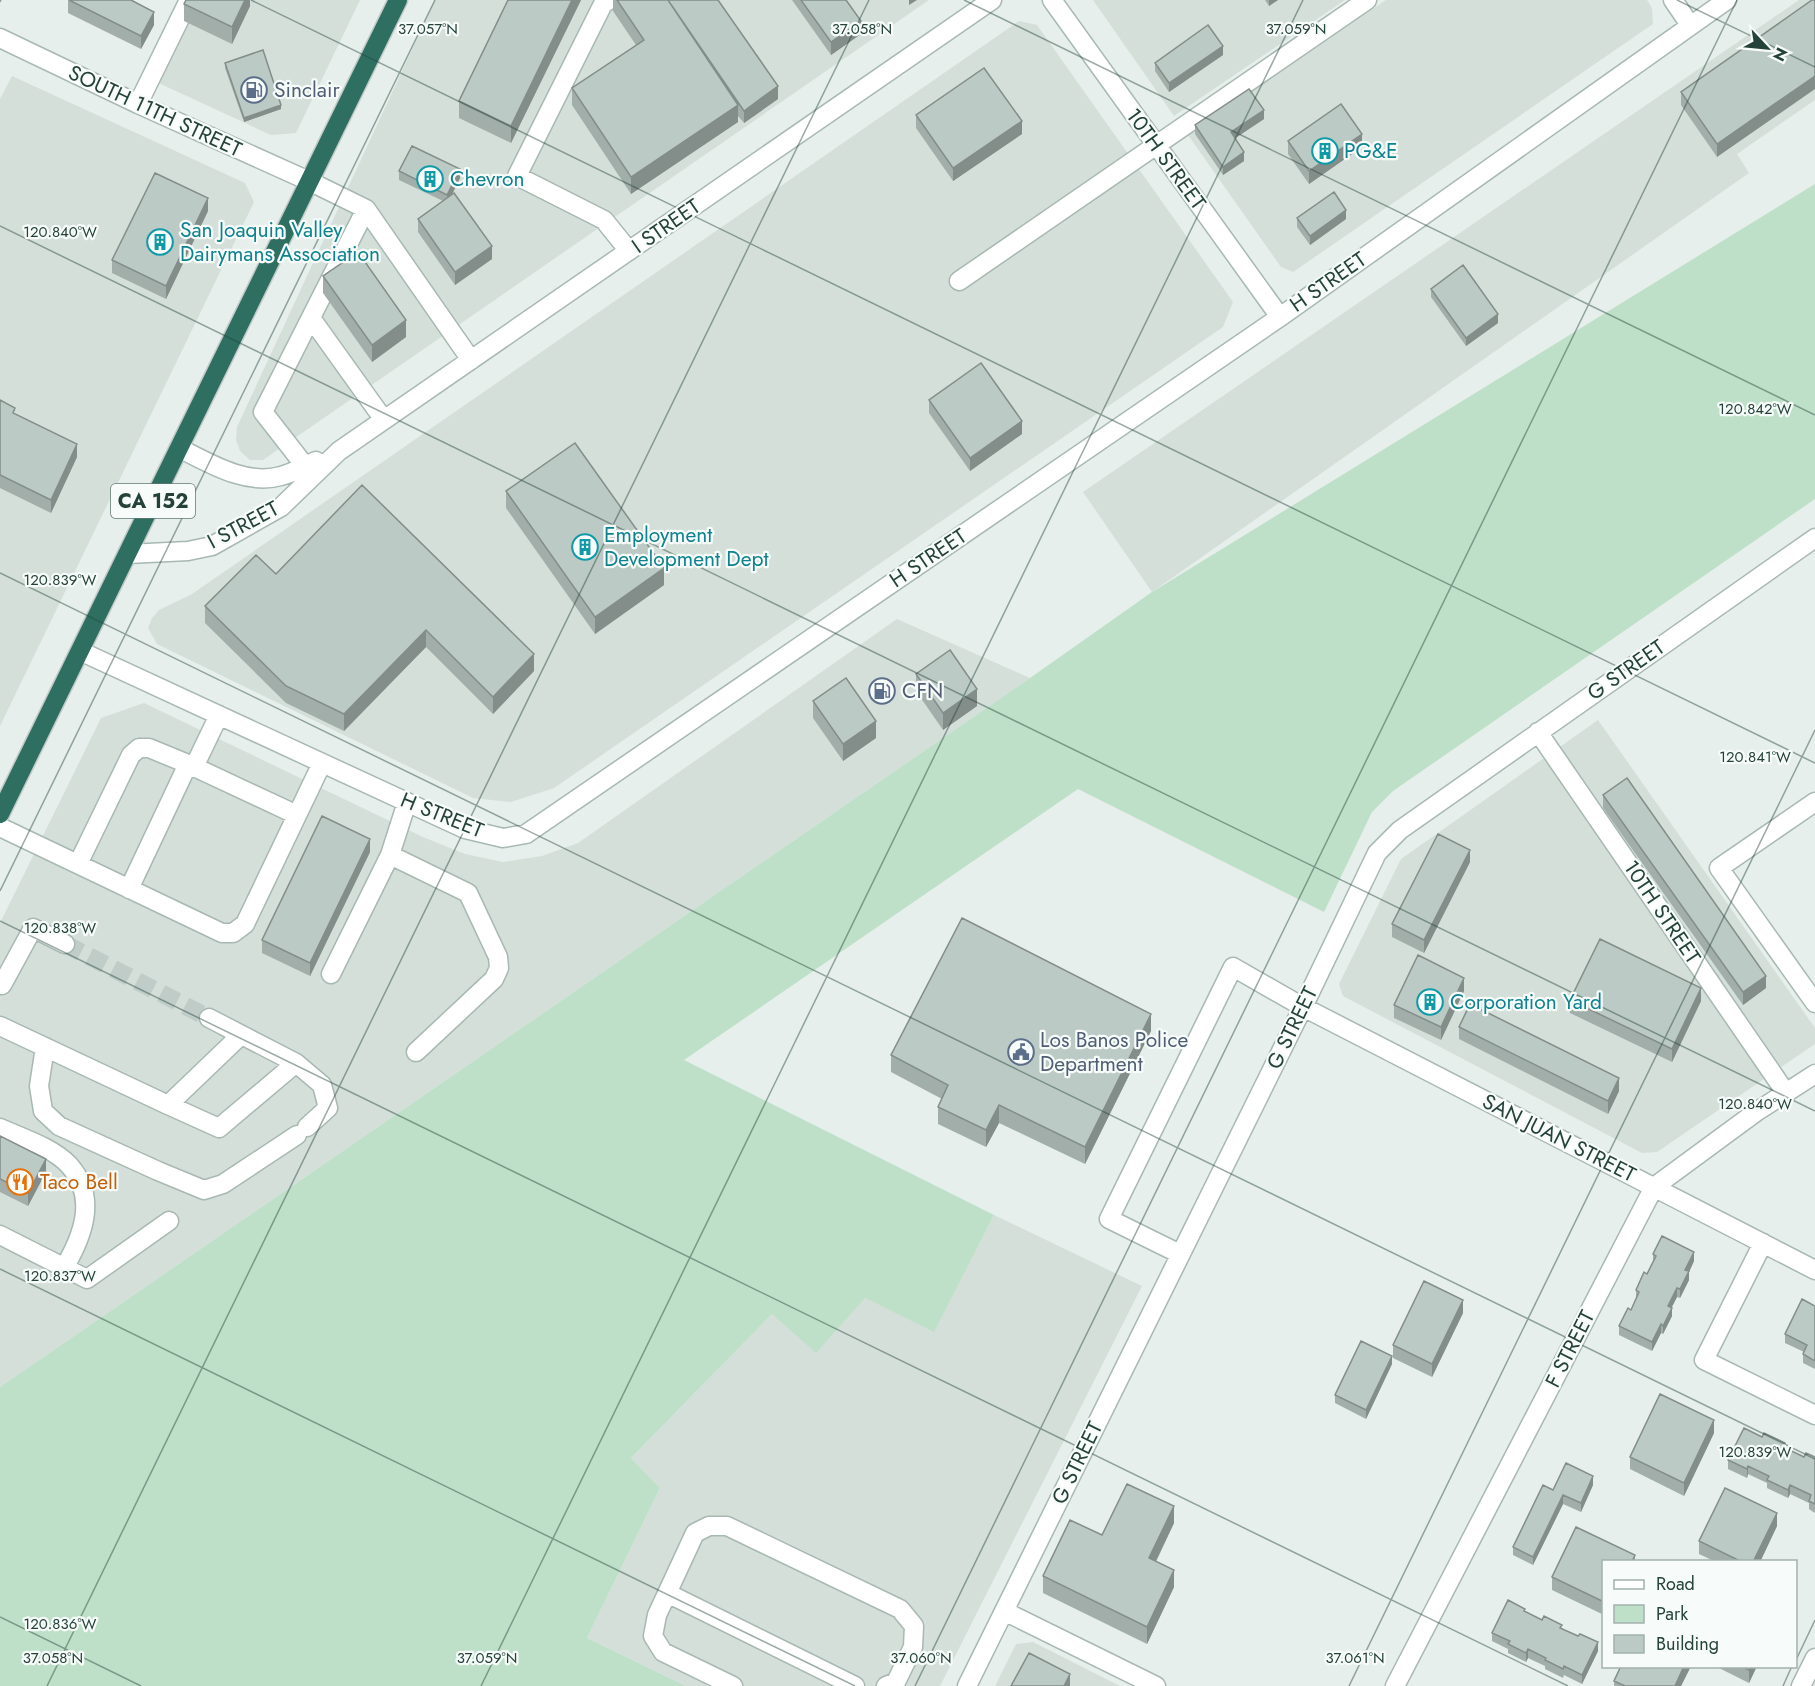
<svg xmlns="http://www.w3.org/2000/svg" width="1815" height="1686" font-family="Jost,sans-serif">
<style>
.built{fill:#d4dfda}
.green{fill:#bfe0c8}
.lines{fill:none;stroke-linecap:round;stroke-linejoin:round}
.minor-tunnel{stroke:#bfccc8;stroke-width:18;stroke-dasharray:18 9;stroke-linecap:butt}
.minor-casing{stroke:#a8b8b2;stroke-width:21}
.highway-casing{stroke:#c2cac8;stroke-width:21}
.minor{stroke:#fff;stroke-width:18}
.highway{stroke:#2f6f62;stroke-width:18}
.wall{fill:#a1aea9}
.shaded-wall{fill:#838d89}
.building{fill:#bbcac4;stroke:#838d89;stroke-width:1.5}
.ticks{fill:none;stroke:#24423a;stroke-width:1.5;stroke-opacity:0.45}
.labels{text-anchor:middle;stroke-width:4.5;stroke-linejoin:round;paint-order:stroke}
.shield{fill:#f7fbf9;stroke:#637a73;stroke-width:1.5}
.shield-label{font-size:20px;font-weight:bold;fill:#24423a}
.service-label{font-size:21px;fill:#4e5e75;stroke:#f7fbf9;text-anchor:start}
.street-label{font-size:21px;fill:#24423a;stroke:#f7fbf9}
.culture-label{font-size:21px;fill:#0d838f;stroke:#f7fbf9;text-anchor:start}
.food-label{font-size:21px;fill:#c56008;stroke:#f7fbf9;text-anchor:start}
.ticks-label{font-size:15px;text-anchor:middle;fill:#24423a;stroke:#f7fbf9;stroke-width:4.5;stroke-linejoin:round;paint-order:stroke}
</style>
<rect width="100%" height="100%" fill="#e6efeb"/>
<path class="built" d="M188,0H360L296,133L271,135L150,79Z
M435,0H929L263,460H250L240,451L236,440L237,427Z
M1093,0H1345L1174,116Z
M1386,0H1647L1652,8L1653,24L1293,272L1281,267L1188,135Z
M1799,0H1815V100L1737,154L1749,173L1152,592L1083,492Z
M1019,21L1037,25L1233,302L1223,327L554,788L511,802L473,798L157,644L148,628L152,618L159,610L192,594Z
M12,76L245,183L254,202L0,726V99Z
M897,619L1030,678L0,1387V923L101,718L144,703L423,837L465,854L503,862L542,856L578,843Z
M1598,720L1815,1028V1044L1657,1152L1642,1153L1343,996L1339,984L1401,859Z
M994,1215L1142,1286L940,1686H686L587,1638L660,1488L631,1458L772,1314L865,1298L934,1331Z
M1033,1642L1120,1686H995L1016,1644Z"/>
<path class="green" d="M1815,184V499L1393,791L1372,812L1324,912L1078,789L684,1060L994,1215L934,1332L865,1298L816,1353L772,1314L631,1458L660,1488L587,1638L686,1686H0V1387L1030,678L1152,592Z"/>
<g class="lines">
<path class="minor-tunnel" d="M65,944L209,1018"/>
<g class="minor-casing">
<path id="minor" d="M609,0L603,4L517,176L604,220L629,251
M1052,0L1280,317
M1673,0L1690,25
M0,38L138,104L311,182L366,209L471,360
M138,104L189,0
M959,281L1367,0
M311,318L384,420
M179,448C209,463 246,486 281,476C293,473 305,466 316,461
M305,466L263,412L366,209
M128,554L188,551L212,546L281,507L339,451L992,0
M80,651L465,829L503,838L526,834L1280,317L1727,0
M1538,732L1786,1093
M194,767L219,715
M1815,802L1719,868L1815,1003
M0,827L222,933H233L245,924L322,763
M390,855L468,893L498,957L499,968L494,979L416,1052
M78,864L131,755L139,748H149L188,764L297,815
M129,889L188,764
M331,974L390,855L407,802
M2,985L33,928L65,944
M209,1018L296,1063L322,1085L328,1108L307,1127
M0,1026L168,1105L241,1035
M45,1047L39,1086L43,1111L59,1126L158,1171L204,1190L223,1184L297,1135
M168,1105L219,1128L296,1063
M0,1128C22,1138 52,1147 69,1165C98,1197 83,1236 64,1268
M0,1235L87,1279L169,1221
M1763,1243L1704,1360L1815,1415
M1180,1254L1109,1219L1233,967L1303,1007L1815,1270
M667,1593L855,1686
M1004,1611L1156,1686
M733,1686L663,1652L653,1636L657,1615L695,1533L709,1526H727L900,1609L914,1626L913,1647L896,1682L886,1686
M967,1686L1303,1007L1377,853L1400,830L1815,538
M1395,1686L1654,1187L1756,1112L1815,1074
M1801,1686L1815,1658"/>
</g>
<g class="highway-casing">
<path id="highway" d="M0,814L398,0"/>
</g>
<use href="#minor" class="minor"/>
<use href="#highway" class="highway"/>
</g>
<path class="wall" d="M68,0L154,25L141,49L68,13Z
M250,0V6L232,44L184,21V4Z
M508,0H581L511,143L459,118V101Z
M613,0H718L778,99L744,123L738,116V122L631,194L572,105V88L636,45L613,11Z
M792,0H846L861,34L831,55Z
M1265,0H1278L1269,6Z
M1812,0L1717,157L1681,105V92Z
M1223,55L1169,92L1155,71V63Z
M225,63L281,109L244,122L225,68Z
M916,115L1022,134L953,181L916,128Z
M1264,119L1235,138L1244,161L1223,175L1195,134V125Z
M1288,141L1362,147L1309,184L1288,154Z
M399,171L460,178L452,195L492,259L455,285L418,232V219L443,201L399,180Z
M208,211L166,299L112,273V260Z
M1297,218L1346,219L1310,245L1297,227Z
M323,276L406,337L372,362L323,293Z
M1431,289L1498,323L1466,346L1431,297Z
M0,400L15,414L77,457L51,513L0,488Z
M929,400L1022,434L970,471L929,413Z
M362,485L534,671L493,714L426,647L344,731L286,703L205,623V606L276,574Z
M506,491L664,585L595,634L506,508Z
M916,674L977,706L943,730L916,691Z
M813,701L876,738L843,761L813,718Z
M1603,795L1766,988L1743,1005L1603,808Z
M370,852L310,976L262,953V940Z
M1470,862L1424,953L1392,937V924Z
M1464,991L1441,1040L1394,1018V1005Z
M1570,1000L1701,1001L1672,1062L1570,1013Z
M1459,1027L1619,1091L1608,1114L1459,1039Z
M1151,1031L1085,1164L999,1123L986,1147L938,1124V1107L942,1099L891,1072V1055Z
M0,1136L46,1172L28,1206L0,1192Z
M1653,1254L1694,1261L1689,1272V1280L1680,1298L1677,1297L1672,1307V1316L1663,1334L1661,1333L1652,1351L1619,1335V1326L1631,1310L1636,1299V1290L1647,1274L1653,1262Z
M1815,1306V1369L1803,1363V1354L1804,1352L1785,1343V1334Z
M1463,1313L1432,1377L1393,1358V1345Z
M1392,1364L1366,1419L1335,1403V1395Z
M1714,1433L1684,1496L1630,1469V1457Z
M1785,1448L1804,1457H1815V1513L1809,1509V1503L1790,1494L1788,1498L1767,1488V1483L1748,1474L1747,1478L1728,1469V1460Z
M1593,1485L1581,1512L1563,1504L1533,1565L1513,1555V1547L1553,1490Z
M1174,1523L1156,1562L1174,1587L1147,1644L1043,1593V1576L1102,1535Z
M1777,1526L1760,1562H1716L1699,1554V1541Z
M1576,1527L1635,1555V1562H1604V1615L1552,1590V1577Z
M1525,1612L1562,1628L1598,1651L1582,1684L1564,1675L1563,1678L1545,1669V1666L1528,1658L1526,1662L1508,1653V1649L1492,1641V1633Z
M1621,1666H1691L1681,1686H1614V1681Z
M1715,1666H1757L1749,1683Z"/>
<path class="shaded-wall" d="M245,0H250V6L232,44V27Z
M572,0H581L511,143V126Z
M909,0H917L909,5Z
M1269,0H1278L1269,6Z
M154,12V25L141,49V36Z
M861,21V34L831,55V42Z
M1223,46V55L1169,92V83Z
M1815,76V89L1717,157V144Z
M778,86V99L744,123V111Z
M281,105V109L244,122V118Z
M738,105V122L631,194V177Z
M1264,110V119L1231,141V132Z
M1022,121V134L953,181V168Z
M1362,134V147L1309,184V171Z
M1244,152V161L1223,175V167Z
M460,169V178L447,204V195Z
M208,198V211L166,299V286Z
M1346,210V219L1310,245V236Z
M492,246V259L455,285V272Z
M1498,314V323L1466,346V338Z
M406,320V337L372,362V345Z
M1022,421V434L970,471V458Z
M77,444V457L51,513V500Z
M664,568V585L595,634V617Z
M426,630V647L344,731V714Z
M534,654V671L493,714V697Z
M977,689V706L943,730V713Z
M876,721V738L843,761V744Z
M370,839V852L310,976V963Z
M1470,850V862L1424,953V940Z
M1766,976V988L1743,1005V992Z
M1464,978V991L1441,1040V1027Z
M1701,988V1001L1672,1062V1049Z
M1151,1014V1031L1085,1164V1147Z
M1619,1078V1091L1608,1114V1101Z
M999,1105V1123L986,1147V1130Z
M46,1159V1172L28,1206V1193Z
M1694,1252V1261L1689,1272V1280L1680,1298V1289L1685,1270Z
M1677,1288V1297L1668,1314V1306Z
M1463,1300V1313L1432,1377V1364Z
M1672,1308V1316L1663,1334V1326Z
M1661,1324V1333L1652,1351V1342Z
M1392,1356V1364L1366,1419V1410Z
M1714,1420V1433L1684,1496V1483Z
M1748,1466V1474L1747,1478V1469Z
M1593,1476V1485L1581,1512V1503Z
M1790,1485V1494L1788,1498V1490Z
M1563,1495V1504L1533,1565V1557Z
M1174,1506V1523L1149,1575V1558Z
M1777,1513V1526L1760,1562H1753Z
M1174,1570V1587L1147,1644V1627Z
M1598,1642V1651L1582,1684V1675Z
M1528,1649V1658L1526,1662V1653Z
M1684,1666H1691L1681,1686H1675Z
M1751,1666H1757L1749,1683V1670Z
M1070,1674V1686H1064Z"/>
<path class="building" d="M69,0H131L154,12L141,36Z
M186,0H245L232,27L184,4Z
M508,0H572L511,126L459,101Z
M617,0H668L738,105L631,177L572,88L644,40Z
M668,0H718L778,86L744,111Z
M801,0H846L861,21L831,42Z
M1812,0H1815V76L1717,144L1681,92Z
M1208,25L1223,46L1169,83L1155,63Z
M263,50L281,105L244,118L225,63Z
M984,68L1022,121L953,168L916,115Z
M1249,89L1264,110L1231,132L1244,152L1223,167L1195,125Z
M1341,104L1362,134L1309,171L1288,141Z
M412,146L460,169L447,195L399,171Z
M155,173L208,198L166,286L112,260Z
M1334,192L1346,210L1310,236L1297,218Z
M454,193L492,246L455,272L418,219Z
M358,252L406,320L372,345L323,276Z
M1463,265L1498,314L1466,338L1431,289Z
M981,363L1022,421L970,458L929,400Z
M0,400L15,408L13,413L77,444L51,500L0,475Z
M575,443L664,568L595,617L506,491Z
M362,485L534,654L493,697L426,630L344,714L286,686L205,606L256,555L276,574Z
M950,650L977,689L943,713L916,674Z
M846,678L876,721L843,744L813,701Z
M1627,778L1766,976L1743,992L1603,795Z
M322,816L370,839L310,963L262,940Z
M1438,834L1470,850L1424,940L1392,924Z
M962,918L1151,1014L1085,1147L999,1105L986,1130L938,1107L948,1085L891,1055Z
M1600,939L1701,988L1672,1049L1570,1000Z
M1418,955L1464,978L1441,1027L1394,1005Z
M1470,1004L1619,1078L1608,1101L1459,1027Z
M0,1136L46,1159L28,1193L0,1179Z
M1662,1236L1694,1252L1685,1270L1689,1271L1680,1289L1677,1288L1668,1306L1672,1308L1663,1326L1661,1324L1652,1342L1619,1326L1628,1308L1631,1310L1639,1292L1636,1290L1644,1272L1647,1274L1656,1256L1653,1254Z
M1424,1281L1463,1300L1432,1364L1393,1345Z
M1802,1299L1815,1306V1361L1803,1354L1807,1345L1785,1334Z
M1361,1341L1392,1356L1366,1410L1335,1395Z
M1660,1394L1714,1420L1684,1483L1630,1457Z
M1744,1428L1762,1437L1764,1433L1785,1443L1783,1447L1804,1457L1806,1453L1815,1457V1504L1809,1501L1811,1495L1790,1485L1788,1490L1767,1480L1769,1476L1748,1466L1747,1469L1728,1460Z
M1566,1463L1593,1476L1581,1503L1563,1495L1533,1557L1513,1547L1543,1485L1553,1490Z
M1127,1484L1174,1506L1149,1558L1174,1570L1147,1627L1043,1576L1070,1520L1102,1535Z
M1725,1488L1777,1513L1753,1562H1742L1699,1541Z
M1576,1527L1635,1555L1632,1562H1604V1602L1552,1577Z
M1508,1600L1525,1609L1524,1611L1542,1620L1544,1616L1562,1625L1560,1628L1578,1636L1580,1634L1598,1642L1582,1675L1564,1666L1563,1669L1545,1660L1546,1658L1528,1649L1526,1653L1508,1644L1510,1641L1492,1633Z
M1029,1653L1070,1674L1064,1686H1011Z
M1621,1666H1684L1675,1686H1625L1614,1681Z
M1741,1666H1751L1749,1670Z"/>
<path class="ticks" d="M251,0L1815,763M964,0L1815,415M1677,0L1815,67M0,2L1,0M0,226L1815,1111M0,573L1815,1459M0,891L435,0M0,921L1568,1686M0,1269L855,1686M0,1617L141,1686M1796,1660L1815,1620M47,1686L869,0M481,1686L1303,0M915,1686L1737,0M1349,1686L1815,730M1783,1686L1792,1666"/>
<defs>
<g id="fuel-ring" transform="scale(1.35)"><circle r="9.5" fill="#f7fbf9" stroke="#5c6f8a" stroke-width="1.5"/><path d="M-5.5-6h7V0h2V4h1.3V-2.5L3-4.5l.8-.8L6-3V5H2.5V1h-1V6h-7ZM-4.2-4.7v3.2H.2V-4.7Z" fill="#5c6f8a"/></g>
<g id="building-ring" transform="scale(1.35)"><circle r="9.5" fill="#f7fbf9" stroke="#0f9aa8" stroke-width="1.5"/><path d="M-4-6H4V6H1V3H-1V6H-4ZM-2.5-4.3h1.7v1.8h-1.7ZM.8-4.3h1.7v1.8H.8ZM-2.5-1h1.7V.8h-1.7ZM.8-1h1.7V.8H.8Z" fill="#0f9aa8"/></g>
<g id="civic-ring" transform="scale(1.35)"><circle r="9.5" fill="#f7fbf9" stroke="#5c6f8a" stroke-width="1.5"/><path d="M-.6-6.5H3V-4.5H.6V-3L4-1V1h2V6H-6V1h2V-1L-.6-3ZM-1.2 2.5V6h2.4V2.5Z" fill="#5c6f8a"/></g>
<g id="restaurant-ring" transform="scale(1.35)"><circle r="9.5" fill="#f7fbf9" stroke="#e8710a" stroke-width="1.5"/><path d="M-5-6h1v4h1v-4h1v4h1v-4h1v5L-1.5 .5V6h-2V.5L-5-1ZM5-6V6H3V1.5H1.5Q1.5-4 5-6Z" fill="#e8710a"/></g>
</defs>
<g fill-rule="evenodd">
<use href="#fuel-ring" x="254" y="90"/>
<use href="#building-ring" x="1325" y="151"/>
<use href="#building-ring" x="430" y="179"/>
<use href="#building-ring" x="160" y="242"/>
<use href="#building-ring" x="585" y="547"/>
<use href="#fuel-ring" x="882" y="691"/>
<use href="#building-ring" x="1430" y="1002"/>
<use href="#civic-ring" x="1021" y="1052"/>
<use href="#restaurant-ring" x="20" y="1182"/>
</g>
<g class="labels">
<rect class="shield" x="111" y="484" width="84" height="34" rx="4.5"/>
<g class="shield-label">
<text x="153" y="508">CA 152</text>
</g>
<g class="service-label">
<text x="274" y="97">Sinclair</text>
<text x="902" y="698">CFN</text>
<text x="1040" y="1047">Los Banos Police<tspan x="1040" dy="24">Department</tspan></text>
</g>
<g class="street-label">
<text transform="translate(155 111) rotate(25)" y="7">SOUTH 11TH STREET</text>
<text transform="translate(1166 159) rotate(54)" y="7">10TH STREET</text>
<text transform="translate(666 226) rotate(-35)" y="7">I STREET</text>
<text transform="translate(1328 282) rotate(-35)" y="7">H STREET</text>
<text transform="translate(243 525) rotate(-28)" y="7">I STREET</text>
<text transform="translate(928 558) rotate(-34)" y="7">H STREET</text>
<text transform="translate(1626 670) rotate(-35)" y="7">G STREET</text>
<text transform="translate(442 815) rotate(22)" y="7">H STREET</text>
<text transform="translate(1662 912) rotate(56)" y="7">10TH STREET</text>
<text transform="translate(1292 1028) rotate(-64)" y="7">G STREET</text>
<text transform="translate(1559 1138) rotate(27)" y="7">SAN JUAN STREET</text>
<text transform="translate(1570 1349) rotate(-63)" y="7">F STREET</text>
<text transform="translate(1077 1463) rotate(-64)" y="7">G STREET</text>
</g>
<g class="culture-label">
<text x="1344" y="158">PG&amp;E</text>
<text x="450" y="186">Chevron</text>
<text x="180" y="237">San Joaquin Valley<tspan x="180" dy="24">Dairymans Association</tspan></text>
<text x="604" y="542">Employment<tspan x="604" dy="24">Development Dept</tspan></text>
<text x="1450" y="1009">Corporation Yard</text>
</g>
<g class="food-label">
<text x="40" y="1189">Taco Bell</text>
</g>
</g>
<g class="ticks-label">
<text x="428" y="34">37.057°N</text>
<text x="1296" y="34">37.059°N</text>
<text x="862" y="34">37.058°N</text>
<text x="60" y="237">120.840°W</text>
<text x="1755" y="414">120.842°W</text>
<text x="60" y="585">120.839°W</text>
<text x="1755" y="762">120.841°W</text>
<text x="60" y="933">120.838°W</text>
<text x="1755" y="1109">120.840°W</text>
<text x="60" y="1281">120.837°W</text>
<text x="1755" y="1457">120.839°W</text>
<text x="60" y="1629">120.836°W</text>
<text x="53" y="1663">37.058°N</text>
<text x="487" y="1663">37.059°N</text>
<text x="921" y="1663">37.060°N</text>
<text x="1355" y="1663">37.061°N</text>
</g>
<rect x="1602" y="1560" width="195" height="108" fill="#f7fbf9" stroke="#a3b1ad" stroke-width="1.5"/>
<rect x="1614" y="1580" width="30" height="9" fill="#ffffff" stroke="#a3b1ad" stroke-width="1.5"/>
<text x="1656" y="1590" font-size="18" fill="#24423a">Road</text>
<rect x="1614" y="1605" width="30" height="18" fill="#bfe0c8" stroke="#a3b1ad" stroke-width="1.5"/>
<text x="1656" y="1620" font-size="18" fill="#24423a">Park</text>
<rect x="1614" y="1635" width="30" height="18" fill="#bbcac4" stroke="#a3b1ad" stroke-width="1.5"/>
<text x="1656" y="1650" font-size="18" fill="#24423a">Building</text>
<g transform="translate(1767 48) rotate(116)" stroke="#f7fbf9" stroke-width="4.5" paint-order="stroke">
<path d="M0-4.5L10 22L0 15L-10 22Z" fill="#24423a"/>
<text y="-9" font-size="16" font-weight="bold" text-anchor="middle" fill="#24423a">N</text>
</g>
</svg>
